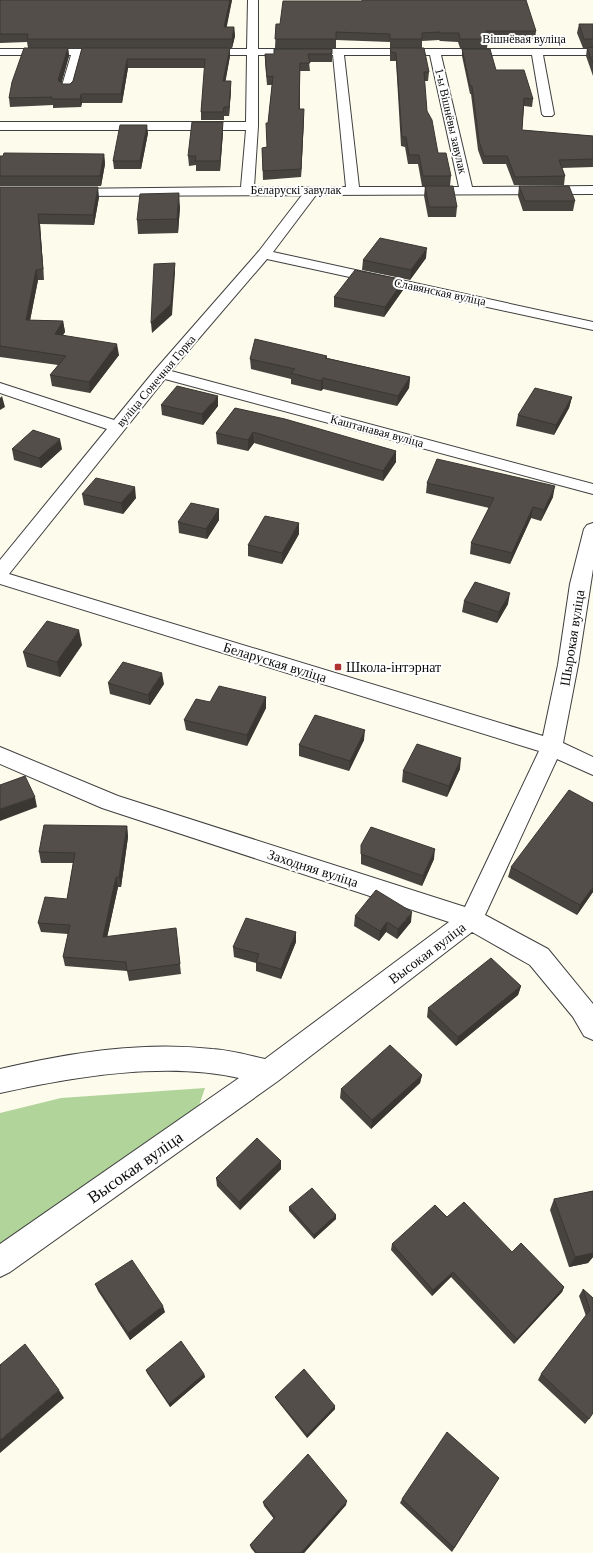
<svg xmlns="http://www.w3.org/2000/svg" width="593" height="1553" font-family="'Times New Roman',serif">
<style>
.forest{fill:#b1d49a}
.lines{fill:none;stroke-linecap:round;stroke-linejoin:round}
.minor-casing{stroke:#3f3f3f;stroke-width:2}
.minor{fill:#fff;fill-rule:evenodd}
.wall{fill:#47433f}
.shaded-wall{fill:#3a3733}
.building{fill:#534e49;stroke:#3a3733}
.poi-dot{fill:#af3130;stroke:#fff;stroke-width:1.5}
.labels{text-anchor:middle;stroke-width:4;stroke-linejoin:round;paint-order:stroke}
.far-street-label{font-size:12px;fill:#0c0c0c;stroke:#fff}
.street-label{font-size:14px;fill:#0c0c0c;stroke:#fff}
.poi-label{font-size:14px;fill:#0c0c0c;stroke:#fff;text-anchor:start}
.near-street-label{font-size:17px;fill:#0c0c0c;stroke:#fff}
</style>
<rect width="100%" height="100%" fill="#fdfbec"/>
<path class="forest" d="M205,1088L192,1126L0,1268V1113L61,1098Z"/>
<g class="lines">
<g class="minor-casing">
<path id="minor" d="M248,0H258V49H593V55H543L554,114L552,116H544L542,114L532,55H441L472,187L593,186V194L316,195L273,252L593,322V330L267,259L171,371L593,484V494L165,379L9,574L543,736L558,665L570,584L584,529L587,525L593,523V569L578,665L563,743L593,757V775L557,759L485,915L548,949L593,1004V1040L584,1036L573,1017L530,965L472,932L278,1081L10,1272L0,1277V1244L239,1078C165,1061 73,1077 0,1093V1069C68,1053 142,1041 212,1049C230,1050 247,1055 265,1059L449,922L102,808L0,764V747L118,796L465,907L539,751L0,584V560L107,429L0,393V383L114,420L155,370L259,251L302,195L69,196L64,195L63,192L64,189L241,187L246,130H0V122H246L247,55H201L196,52L201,49H247ZM258,55H333L346,187H254L258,126ZM344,55H430L459,187H359Z
M0,49H111L116,52L111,55H82L73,89L71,91H63L61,89L71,55H0Z"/>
</g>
<use href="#minor" class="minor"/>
</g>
<path class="wall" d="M0,0H232L226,27H234L235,36L232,48H28L27,42L0,43Z
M276,24L536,31L535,39H488L487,48H460L458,42L440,41L439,40L422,41V48H390V42L336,40V48H275Z
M579,24H593V76L586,56L587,48H592H583L577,33Z
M68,48L69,56L61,83L62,84H70L73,81L82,48L230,56L225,81L231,90L229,116H224V120H201V112L205,68H128L122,103H82L81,107L53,108V105L10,107L9,98Z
M390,48L429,72L428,81H424L427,111L438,153L451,176L450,186H422L418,164H408L405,147L401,146L396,61H390Z
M462,49L496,70L533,99L532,107L524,106L522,130L593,136V167L562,168L565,176L564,185H514L506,164H483L478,150L471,94H470L462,56Z
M265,54H332V62H309L310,71H300V109L304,117L301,177L263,180L262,148L267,147L268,123L272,85H267L265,62Z
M223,132L220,171H196V165L189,166L188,156Z
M148,133L141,169H114L113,161Z
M104,154L105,164L101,186H0V156Z
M425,186L457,207L456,217H428L424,196Z
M519,186L575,201L573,211H523L518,196Z
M0,187L99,197L94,225L40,224L44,280H38L30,320L63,321L65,332L63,335L119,355L90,393L52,386L50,375L58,365L0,357Z
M180,207L178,233L138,234L137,220Z
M426,258L410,280L362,270L363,260Z
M404,280L403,290L384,317L334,307V297Z
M327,356V358L410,377L409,388L397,406L323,389L321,391L291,384V379L251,369L250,359Z
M572,397L569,408L554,435L516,426L518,415Z
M161,405L218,406L203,425L162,415Z
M235,408L396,451V462L383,481L254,443L248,451L217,444L216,433Z
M12,449H62L41,468L14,460Z
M427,483L553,497L541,521L531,518L510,564L470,554L471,543L489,508L426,493Z
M82,494L136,498L123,514L84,505Z
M219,509V520L207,539L179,533L178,522Z
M299,523V534L282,564L248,556V545Z
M464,601L508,604L497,623L462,612Z
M82,645L60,677L27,667L23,652Z
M108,683L164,684L150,705L110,694Z
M266,697V708L247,746L186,730L184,720L210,702Z
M364,740L349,771L299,756V745Z
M460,769L447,797L402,782L403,771Z
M127,826L128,837L121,887H118L107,937H177L181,974L129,981L127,971L65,966L63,957L68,934L41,932L38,923L67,899L73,863H41L39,852Z
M361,845L434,859L422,886L361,864Z
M511,867L593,892L577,915L508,877Z
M355,916L411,922L397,939L386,932L379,941L354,926Z
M296,942L281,979L256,971V963L234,957L233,947Z
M521,986L518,995L456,1046L427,1017L428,1008Z
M422,1075L420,1083L371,1129L340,1098L341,1089Z
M281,1161V1169L240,1210L217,1186L216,1178Z
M593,1191V1257L588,1263L569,1267L550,1210L554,1199Z
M289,1207L336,1219L314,1239L289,1211Z
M447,1217L512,1252L564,1287L562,1292L514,1344L451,1277L432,1296L391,1250L392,1244Z
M95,1284L165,1312L130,1340L98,1291Z
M583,1289L593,1298L589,1419L585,1424L538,1380L541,1374L586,1316L579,1296Z
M146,1370L204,1374L205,1377L170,1407L147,1373Z
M275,1397L335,1406V1409L307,1438L276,1399Z
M499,1478L452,1552L400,1503L402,1499Z
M263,1502L346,1505L304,1553H255L251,1548L250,1545L274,1519L264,1506Z"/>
<path class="shaded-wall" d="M230,0H232L225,36L224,27Z
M234,27L235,36L232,48V39Z
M68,48L69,56L60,89L58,80Z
M230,48V56L224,90L223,81Z
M127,59L128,68L122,103L121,94Z
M231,81V90L229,116V107Z
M81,94L82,103L81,107L80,99Z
M304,109V117L301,177V169Z
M223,122V132L220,171V161Z
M147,125L148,133L141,169L140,161Z
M104,154L105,164L101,186L100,176Z
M98,187L99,197L94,225L93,215Z
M179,193L180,207L178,233L177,219Z
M38,214L40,224L44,280Z
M427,248L426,258L410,280L411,270Z
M175,263V273L172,315L152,333L151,323Z
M36,270L38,280L28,331L26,320Z
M404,280L403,290L384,317L385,307Z
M63,321L65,332L56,345L55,334Z
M117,344L119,355L90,393L89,382Z
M410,377L409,388L397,406L398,396Z
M323,378V389L321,391V381Z
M2,396L5,407L0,410V398Z
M218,396V406L203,425L202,414Z
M572,397L569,408L554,435L556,425Z
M253,432L254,443L248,451V440Z
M60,439L62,449L41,468L39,458Z
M396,451V462L383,481V471Z
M555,486L553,497L541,521L544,510Z
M135,487L136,498L123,514L121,503Z
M533,507L531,518L510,564L512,553Z
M219,509V520L207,539L206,529Z
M299,523V534L282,564V553Z
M510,593L508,604L497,623L499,612Z
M79,630L82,645L60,677L57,662Z
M162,673L164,684L150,705L148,695Z
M266,697V708L247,746V735Z
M365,730L364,740L349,771L350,761Z
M461,758L460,769L447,797L449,786Z
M35,797L37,807L0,821V809Z
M127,826L128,837L121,887L119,877Z
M435,849L434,859L422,886L423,876Z
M116,877L118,887L105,947L103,937Z
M593,887V892L577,915L580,905Z
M412,912L411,922L397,939L398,929Z
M387,922L386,932L379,941L380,931Z
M296,932V942L281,979V969Z
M521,986L518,995L456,1046L458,1037Z
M422,1075L420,1083L371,1129L372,1120Z
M281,1161V1169L240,1210L239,1202Z
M336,1215V1219L314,1239V1235Z
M593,1253V1257L588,1263L569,1267L575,1257Z
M453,1272L451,1277L432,1296L433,1290Z
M564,1287L562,1292L514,1344L517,1339Z
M163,1306L165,1312L130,1340L128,1333Z
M204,1374L205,1377L170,1407L169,1404Z
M59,1390L64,1398L0,1453V1440Z
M335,1406V1409L307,1438V1435Z
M347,1501L346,1505L304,1553H301Z"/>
<path class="building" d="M0,0H230L224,27H234L232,39H27L28,34H0Z
M362,0H526L536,31H486L488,39H460L459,33H440V32L422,33V39H390V34L336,32V39H275L276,24H280L283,1H362Z
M579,24H593V39H584Z
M593,47V63L587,48Z
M24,48H68L58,80L62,84H70L73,81L82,48H230L223,81H231L229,107H224L223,112H201L205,59H127L121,94H81L80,99H52V97L9,98L12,82Z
M390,48H424L429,72H424L427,111L432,120L438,153H446L451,176H423L419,155H409L406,137H402L396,53L391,52Z
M274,49H332V54H308L310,63H300L299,109H304L301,169L263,171L262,148L267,147L266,123H268L273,76L267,77L265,54H274Z
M462,49H490L496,70H524L533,99L524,98L522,130L593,136V159L559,160L565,176L515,177L507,156H484L479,141L472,86H470Z
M192,122H223L220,161H195L196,156H188Z
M120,125H147L140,161H113Z
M4,153L104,154L100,176H0V156H3Z
M425,186H453L457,207H429Z
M519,186H569L575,201H525Z
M0,187H98L93,215L38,214L43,269L36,270L26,320L63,321L55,334L117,344L89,382L50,375L66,356L0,346Z
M179,193L177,219L137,220L140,194Z
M380,238L427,248L411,270L363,260Z
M175,263L171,304L151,323L154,264Z
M355,270L404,280L385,307L334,297Z
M255,339L327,356L325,358L410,377L398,396L323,378L321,381L291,373L295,369L250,359Z
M177,386L218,396L202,414L161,405Z
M535,388L572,397L556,425L518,415Z
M235,408L285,419L396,451L383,471L253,432L248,440L216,433Z
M33,430L60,439L39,458L12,449Z
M437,459L555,486L544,510L533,507L512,553L471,543L494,498L427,483Z
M96,478L135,487L121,503L82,494Z
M191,503L219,509L206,529L178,522Z
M265,516L299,523L282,553L248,545Z
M475,582L510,593L499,612L464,601Z
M47,621L79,630L57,662L23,652Z
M123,662L162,673L148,695L108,683Z
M219,686L266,697L247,735L184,720L196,699L210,702Z
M315,715L365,730L350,761L299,745Z
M417,744L461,758L449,786L403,771Z
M25,776L35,797L0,809V785Z
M569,790L593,803V887L580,905L511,867Z
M44,825L127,826L119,877H116L103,937L176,928L180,964L127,971L126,962L63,957L70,925L38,923L45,897L67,899L75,853L39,852Z
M371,827L435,849L423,876L361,854V845Z
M376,890L412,912L398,929L387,922L380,931L355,916Z
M246,918L296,932L281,969L256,962L259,954L233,947Z
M491,958L521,986L458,1037L428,1008Z
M390,1045L422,1075L372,1120L341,1089Z
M257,1138L281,1161L239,1202L216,1178Z
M312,1188L336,1215L314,1235L289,1207Z
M593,1191V1253L575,1257L554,1199Z
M464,1202L512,1252L521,1243L564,1287L517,1339L453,1272L433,1290L392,1244L435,1205L447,1217Z
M132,1260L163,1306L128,1333L95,1284Z
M583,1289L593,1298V1413L589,1419L541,1374L590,1310Z
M181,1341L204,1374L169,1404L146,1370Z
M25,1344L59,1390L0,1440V1365Z
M304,1369L335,1406L307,1435L275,1397Z
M447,1432L499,1478L454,1548L402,1499Z
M308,1454L347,1501L301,1553H257L250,1545L275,1517L263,1502Z"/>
<rect class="poi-dot" x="334" y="663" width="8" height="8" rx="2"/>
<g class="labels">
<g class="far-street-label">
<text x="524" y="43">Вішнёвая вуліца</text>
<text transform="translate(451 121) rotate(77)" y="4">1-ы Вішнёвы завулак</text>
<text x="296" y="194">Беларускі завулак</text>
<text transform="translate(440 292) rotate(12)" y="4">Славянская вуліца</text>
<text transform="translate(156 381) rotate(-50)" y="4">вуліца Сонечная Горка</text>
<text transform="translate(377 431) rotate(15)" y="4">Каштанавая вуліца</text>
</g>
<g class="street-label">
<text transform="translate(572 638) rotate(-81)" y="5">Шырокая вуліца</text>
<text transform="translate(275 662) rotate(17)" y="5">Беларуская вуліца</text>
<text transform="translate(313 868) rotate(18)" y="5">Заходняя вуліца</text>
<text transform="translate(427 953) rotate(-37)" y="5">Высокая вуліца</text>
</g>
<g class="poi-label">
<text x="346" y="672">Школа-інтэрнат</text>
</g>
<g class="near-street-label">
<text transform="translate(135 1167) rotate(-35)" y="6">Высокая вуліца</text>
</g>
</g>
</svg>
